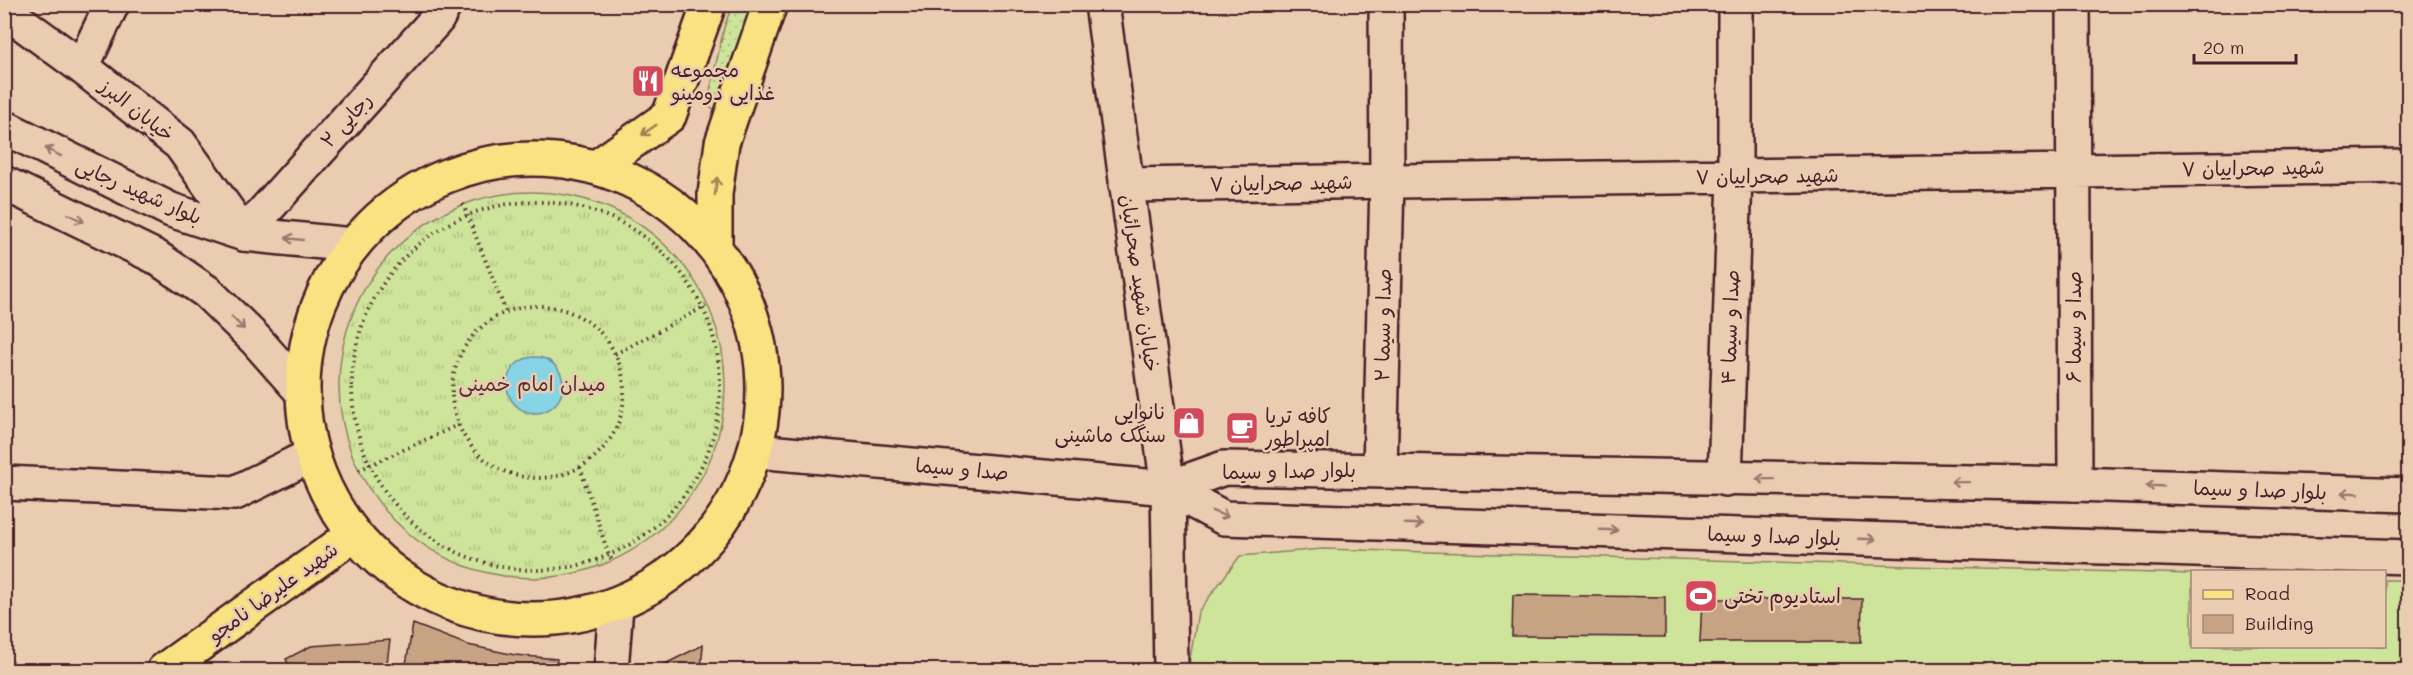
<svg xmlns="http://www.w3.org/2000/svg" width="2413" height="675" font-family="Mali,'Playpen Sans Arabic',sans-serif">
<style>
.grass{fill:url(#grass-dots);stroke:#8c8262;stroke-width:1.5}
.park{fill:url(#park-tufts);stroke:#8c8262;stroke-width:1.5}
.pitch{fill:#cde49a;stroke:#8c8262;stroke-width:1.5}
.water{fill:#87d4e6;stroke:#6f8c9b;stroke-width:1.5}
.building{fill:#c6a483;stroke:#4a1f2b;stroke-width:1.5}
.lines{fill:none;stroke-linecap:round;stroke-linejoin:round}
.street-casing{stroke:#4a1f2b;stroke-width:38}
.secondary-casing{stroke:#4a1f2b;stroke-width:38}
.primary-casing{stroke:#4a1f2b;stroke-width:38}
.path{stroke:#4a1f2b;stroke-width:4;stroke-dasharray:1.5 4.5;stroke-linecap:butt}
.street{stroke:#eacdb0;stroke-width:33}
.secondary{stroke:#eacdb0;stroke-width:33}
.primary{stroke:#f8e281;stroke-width:33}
.oneway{stroke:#a18056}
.oneway2{stroke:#9a766e}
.labels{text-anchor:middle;stroke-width:5;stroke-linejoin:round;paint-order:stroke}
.poi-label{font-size:20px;fill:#4a1f2b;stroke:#eacdb0;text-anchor:start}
.street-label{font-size:20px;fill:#4a1f2b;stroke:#eacdb0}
.park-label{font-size:20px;fill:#573336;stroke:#eacdb0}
</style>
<defs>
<pattern id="grass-dots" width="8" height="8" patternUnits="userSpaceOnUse" patternTransform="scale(1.5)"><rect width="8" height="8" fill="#cde49a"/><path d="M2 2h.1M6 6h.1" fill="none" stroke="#b2c385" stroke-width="1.8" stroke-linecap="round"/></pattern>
<pattern id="park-tufts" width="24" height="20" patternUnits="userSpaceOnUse" patternTransform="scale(1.5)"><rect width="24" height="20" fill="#cde49a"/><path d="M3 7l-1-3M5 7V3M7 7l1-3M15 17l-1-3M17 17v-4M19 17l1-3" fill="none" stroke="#b2c385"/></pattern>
</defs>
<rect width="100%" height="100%" fill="#eacdb0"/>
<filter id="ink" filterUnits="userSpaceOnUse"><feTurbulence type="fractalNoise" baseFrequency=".0167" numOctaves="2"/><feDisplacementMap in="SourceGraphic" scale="12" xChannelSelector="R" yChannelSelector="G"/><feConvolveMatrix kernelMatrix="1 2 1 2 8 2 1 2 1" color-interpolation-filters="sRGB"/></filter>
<g filter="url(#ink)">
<path class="grass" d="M732,5H754L715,110L707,104L724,28Z"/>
<path class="park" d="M339 385a193 193 0 1 1 386 0a193 193 0 1 1-386 0Z"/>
<path class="pitch" d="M1323,549L2192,574V646H2384L2385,580H2408V670H1188L1198,612L1240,556Z"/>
<path class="water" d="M507 385a28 28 0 1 1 56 0a28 28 0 1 1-56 0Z"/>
<path class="building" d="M851,4H880L879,12Z
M1513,595L1665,597V637L1512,636Z
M1702,599H1862L1861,642H1700Z
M413,624L468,645L515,655L557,659L556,670H405Z
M390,640L386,670H291L286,659L311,646Z
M703,645L701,670H653Z"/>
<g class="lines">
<g class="street-casing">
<path id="street" d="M2073,4L2075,484
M82,67L112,4
M1126,185L2408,166
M244,234L437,19L445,4
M1380,470L1387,181L1386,4
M1725,479L1735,176V4"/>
</g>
<g class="secondary-casing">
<path id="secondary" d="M1102,4L1168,488L1171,670
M4,10L82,67L180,144L244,234
M4,127L171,210L244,234L352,245
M4,183L156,257L207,292L256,340L303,393
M756,451L1168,488L1224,518L2408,557
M4,483L235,493L312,455
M1168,488L1224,468L2075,484L2408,495
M611,670L616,606"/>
</g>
<g class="primary-casing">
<path id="primary" d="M303 389a230 230 0 1 1 460 0a230 230 0 1 1-460 0Z
M598,166L669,116L709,4
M715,245V194L722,143L770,4
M164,670L353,535"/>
</g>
<path class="path" d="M352 386a184 184 0 1 1 368 0a184 184 0 1 1-368 0Z
M463,204L506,312
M452 392a86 86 0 1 1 172 0a86 86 0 1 1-172 0Z
M615,354L706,306
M580,467L609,556L613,561
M359,470L458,425"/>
<use href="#street" class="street"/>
<use href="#secondary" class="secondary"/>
<use href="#primary" class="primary"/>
</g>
<defs><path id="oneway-shaft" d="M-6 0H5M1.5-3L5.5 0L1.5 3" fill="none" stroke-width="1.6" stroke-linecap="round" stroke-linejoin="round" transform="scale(1.5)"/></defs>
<g class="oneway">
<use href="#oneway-shaft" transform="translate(649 130) rotate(145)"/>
<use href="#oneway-shaft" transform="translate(716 186) rotate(-83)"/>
</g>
<g class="oneway2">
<use href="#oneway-shaft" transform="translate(53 152) rotate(-153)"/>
<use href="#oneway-shaft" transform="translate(76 218) rotate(26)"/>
<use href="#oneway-shaft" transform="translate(294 239) rotate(-174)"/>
<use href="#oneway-shaft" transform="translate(238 323) rotate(45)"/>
<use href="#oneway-shaft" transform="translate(1765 479) rotate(-179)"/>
<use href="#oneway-shaft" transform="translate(1960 482) rotate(-179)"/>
<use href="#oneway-shaft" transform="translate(2155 486) rotate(-178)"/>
<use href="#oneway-shaft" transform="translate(2350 493) rotate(-178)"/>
<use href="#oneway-shaft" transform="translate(1220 514) rotate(21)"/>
<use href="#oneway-shaft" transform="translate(1414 524) rotate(2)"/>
<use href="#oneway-shaft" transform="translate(1609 530) rotate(2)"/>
<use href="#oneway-shaft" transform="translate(1867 539) rotate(2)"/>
</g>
</g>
<defs>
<g id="restaurant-square" transform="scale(1.725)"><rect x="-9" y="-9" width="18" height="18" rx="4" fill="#d1495b" stroke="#eacdb0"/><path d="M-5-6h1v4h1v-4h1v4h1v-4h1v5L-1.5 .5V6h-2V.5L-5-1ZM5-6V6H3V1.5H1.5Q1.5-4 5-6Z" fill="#fff"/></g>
<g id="shop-square" transform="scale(1.725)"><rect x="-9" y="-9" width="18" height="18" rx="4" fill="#d1495b" stroke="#eacdb0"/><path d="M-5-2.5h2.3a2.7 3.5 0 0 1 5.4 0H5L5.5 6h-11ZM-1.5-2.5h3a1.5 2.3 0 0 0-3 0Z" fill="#fff"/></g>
<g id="cafe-square" transform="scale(1.725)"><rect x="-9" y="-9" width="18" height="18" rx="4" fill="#d1495b" stroke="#eacdb0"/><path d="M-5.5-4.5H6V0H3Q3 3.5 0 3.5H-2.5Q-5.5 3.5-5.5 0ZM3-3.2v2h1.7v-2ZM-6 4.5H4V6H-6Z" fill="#fff"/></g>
<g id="stadium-square" transform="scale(1.725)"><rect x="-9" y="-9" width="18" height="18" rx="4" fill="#d1495b" stroke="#eacdb0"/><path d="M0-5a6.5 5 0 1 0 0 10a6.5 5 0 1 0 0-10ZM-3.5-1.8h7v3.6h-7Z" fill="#fff"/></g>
</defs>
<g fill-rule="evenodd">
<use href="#restaurant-square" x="648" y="81"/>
<use href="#shop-square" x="1189" y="423"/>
<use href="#cafe-square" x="1242" y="428"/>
<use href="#stadium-square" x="1701" y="596"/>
</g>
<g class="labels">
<g class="poi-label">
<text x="671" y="77">مجموعه<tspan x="671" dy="23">غذایى دومینو</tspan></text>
<text x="1166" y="419" text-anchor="end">نانوایی<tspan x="1166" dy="23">سنگک ماشینی</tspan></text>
<text x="1265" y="423">کافه تریا<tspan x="1265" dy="23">امپراطور</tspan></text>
<text x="1724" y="603">استادیوم تختی</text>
</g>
<g class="street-label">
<text transform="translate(137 110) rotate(38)" y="7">خیابان البرز</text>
<text transform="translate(346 120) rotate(-48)" y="7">رجایی ۲</text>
<text transform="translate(2253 168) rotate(-1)" y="7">شهید صحراییان ۷</text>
<text transform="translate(1767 176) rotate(-1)" y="7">شهید صحراییان ۷</text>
<text transform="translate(1281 183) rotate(-1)" y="7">شهید صحراییان ۷</text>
<text transform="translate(139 191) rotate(24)" y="7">بلوار شهید رجایی</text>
<text transform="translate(1140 283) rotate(82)" y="7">خیابان شهید صحرائیان</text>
<text transform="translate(1383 325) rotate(-89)" y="7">صدا و سیما ۲</text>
<text transform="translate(1730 327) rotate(-88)" y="7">صدا و سیما ۴</text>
<text transform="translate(2074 327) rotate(-90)" y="7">صدا و سیما ۶</text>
<text transform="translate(962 469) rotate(5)" y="7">صدا و سیما</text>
<text transform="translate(1289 471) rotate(-1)" y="7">بلوار صدا و سیما</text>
<text transform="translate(2260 490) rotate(2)" y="7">بلوار صدا و سیما</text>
<text transform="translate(1774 536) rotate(2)" y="7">بلوار صدا و سیما</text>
<text transform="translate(273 592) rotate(-36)" y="7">شهید علیرضا نامجو</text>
</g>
<g class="park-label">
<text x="532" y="391">میدان امام خمینی</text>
</g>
</g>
<rect width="2413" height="675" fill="none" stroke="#eacdb0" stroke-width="24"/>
<rect x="12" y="12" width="2389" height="651" fill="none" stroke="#4a1f2b" stroke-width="2" filter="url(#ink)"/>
<rect x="2191" y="570" width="195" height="78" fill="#eacdb0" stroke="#aa877b" stroke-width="1.5"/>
<rect x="2203" y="590" width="30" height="9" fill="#f8e281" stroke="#aa877b" stroke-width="1.5"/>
<text x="2245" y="600" font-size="18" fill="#4a1f2b">Road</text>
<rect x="2203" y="615" width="30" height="18" fill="#c6a483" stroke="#aa877b" stroke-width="1.5"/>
<text x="2245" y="630" font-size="18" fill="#4a1f2b">Building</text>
<path d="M2194 54v9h102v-9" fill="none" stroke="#4a1f2b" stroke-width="3"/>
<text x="2203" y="54" font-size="18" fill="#4a1f2b" stroke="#eacdb0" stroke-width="4.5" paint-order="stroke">20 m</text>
</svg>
